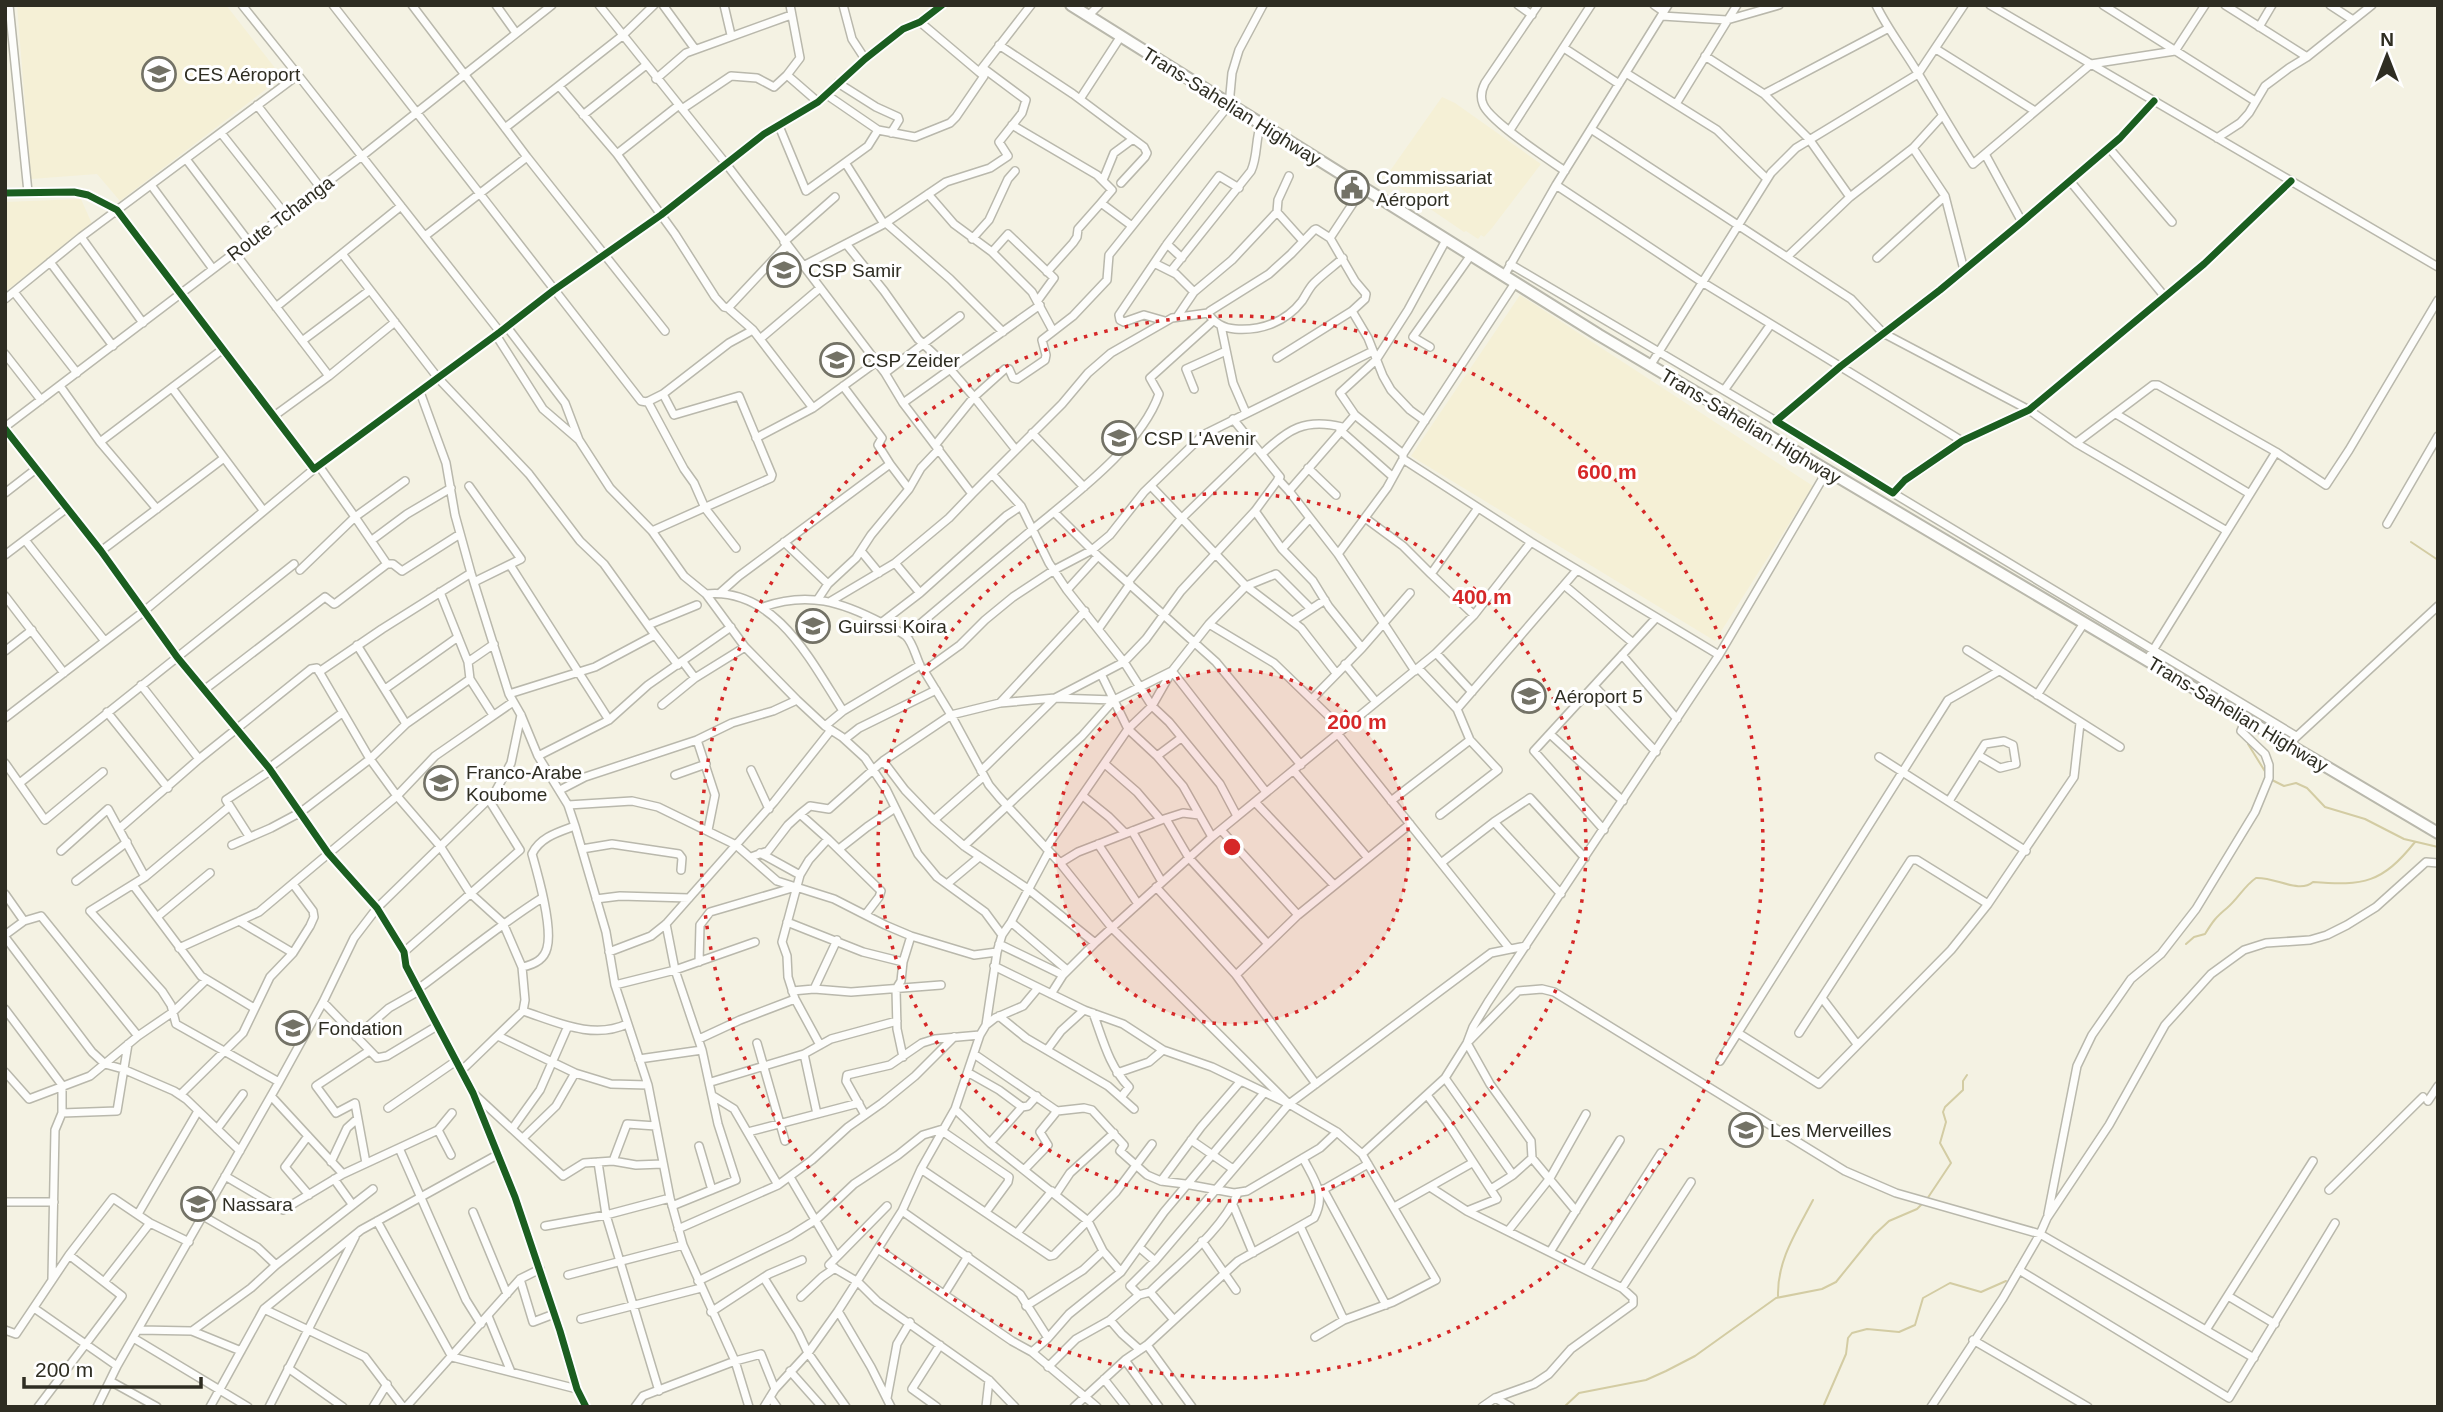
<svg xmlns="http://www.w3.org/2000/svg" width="2443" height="1412" font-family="Helvetica,sans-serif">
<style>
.built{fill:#f5f0d6}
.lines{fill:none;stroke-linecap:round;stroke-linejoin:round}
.stream{stroke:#d3cca3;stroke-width:2}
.minor-casing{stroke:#b9b8ac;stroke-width:10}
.highway-casing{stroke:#b9b8ac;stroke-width:14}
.minor{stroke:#fdfdfb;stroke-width:7}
.highway{stroke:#fdfdfb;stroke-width:10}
.cycleway-casing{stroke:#fff;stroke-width:11}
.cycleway{stroke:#1b5e20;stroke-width:7}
.ring{fill:none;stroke:#d62828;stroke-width:3.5;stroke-dasharray:3.5 7}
.labels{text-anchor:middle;stroke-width:6;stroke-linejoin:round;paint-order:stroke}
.poi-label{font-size:19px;fill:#2e2d22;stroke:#fff;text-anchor:start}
.street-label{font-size:19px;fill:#2e2d22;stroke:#fff}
.centre{fill:#d62828;stroke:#fff;stroke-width:3.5}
.ring-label{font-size:21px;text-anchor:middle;font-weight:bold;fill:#d62828;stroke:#fff;stroke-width:6;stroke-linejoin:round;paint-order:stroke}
</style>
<rect width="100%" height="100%" fill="#f4f2e3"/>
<path class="built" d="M17,5H226L282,77L120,201L97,174L31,179Z
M1442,97L1455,103L1541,164L1492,228L1484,237L1481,235L1478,239L1466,231L1464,232L1385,178Z
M81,199L92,224L5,292V202Z
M1520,295L1813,486L1715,641L1411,456Z"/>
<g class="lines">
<path class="stream" d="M2411,542L2438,560
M2248,744L2266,773
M2272,780L2284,786L2296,783L2307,788L2325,807L2365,819L2404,839L2438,847
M2186,944L2194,937L2205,934C2213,921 2216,917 2227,908C2238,899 2244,886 2256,878C2276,877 2299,894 2313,882C2364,886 2382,883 2415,842
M1927,1199L1951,1163L1940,1143L1946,1122L1943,1112L1945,1107L1963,1090V1081L1967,1075
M1778,1296C1777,1260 1797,1231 1813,1200
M1564,1407L1579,1393L1646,1380L1666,1371L1695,1356L1776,1298L1822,1289L1836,1282L1874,1235L1889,1221L1917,1209L1923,1203
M1823,1407L1846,1354L1848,1338L1852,1333L1867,1329L1899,1332L1915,1325L1923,1298L1950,1283L1981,1292L2006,1281
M2121,1407V1406"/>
<g class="minor-casing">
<path id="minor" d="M9,5L28,192
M242,5L298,75
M333,5L641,401L647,402L663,394L729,343L753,330
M412,5L527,157L665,331
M496,5L516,33
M599,5L727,165L885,373L903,403L972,494L949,518L895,563L831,601
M663,5L695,49
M724,5L731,35
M843,5L852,39L865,59
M1518,5L1532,15
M1538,5L1485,83C1482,89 1480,97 1483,104C1489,121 1548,159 1565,171
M1654,5L1664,12
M1876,5C1888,30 1905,51 1919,75C1937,105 1954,135 1973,164L2091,64L2175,51L2205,5
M1990,5L2438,267
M2103,5L2255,101
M2225,5L2307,57
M2330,5L2353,20
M1088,16L1099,5
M1662,16L1727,20L1779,5
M920,22L979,72
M2259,27L2272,5
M999,45L1073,94L1144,147L1147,153L1145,157L1121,183
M1564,48L1619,84
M1936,49L2035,111
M1705,56L1764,94L1809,139L1850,197
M1626,73L1717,130L1767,179
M787,75L800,58L790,5
M656,79L686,53L791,15
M838,83L876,107L898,117L899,120L891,133
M559,86L617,154L675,234L715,297L724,307L728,308
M1764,94L1887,29
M827,95L878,130L915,137L950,123L956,117L984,76L979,72L1031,5
M1080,99L1121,36
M2154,101L2120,138L2022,222L1940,290L1841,366L1776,421L1893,493L1905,480L1962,441L2029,410L2204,264L2291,181
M1676,104L1737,5
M257,105L320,187
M682,109L731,76L757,78L774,87L787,75L818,102
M583,115L646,65
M1012,125L1097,175L1112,190L1101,203L1132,226
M779,126L806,191L868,146L878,130
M505,128L622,36L654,5
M1591,129L1851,299L1883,333L2029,410L2076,443L2227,531
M1510,130L1591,5
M221,133L285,214
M2217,138L2240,123L2249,113L2265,86L2289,68L2307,57L2372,5
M1913,148L1945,196L1964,270
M2109,148L2172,222
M617,154L679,105
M1985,154L2022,222
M186,159L249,242
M846,164L884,224
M1103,180L1114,153L1133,139
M2070,181L2165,297
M151,185L213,269
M1556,185L1702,282L1962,441
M5,193L74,192L88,195L117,210L314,469L500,332L554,290L661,215L764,134L818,102L865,59L903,29L920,22L942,5
M928,194L954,224L992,252L1032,292L1053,331
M1277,212L1278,200L1289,176
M886,223L950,279L1003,332
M425,236L527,157
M81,237L143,323
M1330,238L1316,229L1314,230L1291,254L1269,274L1210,311L1208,313C1214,323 1223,328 1235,329C1261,331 1286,322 1302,301C1306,295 1309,288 1314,283C1323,274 1334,266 1343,258
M972,239L989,220L1008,179L1015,171
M784,242L835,197
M1167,244L1182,258
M787,245L728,308L753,330L813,408L875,363
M847,245L884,291L918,339L950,369L974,397L1016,450
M992,252L1008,234L1054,278L1038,300
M235,253L329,376
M343,255L438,378L529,474L580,541L604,564L655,635L595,667L509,694
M1788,256L1850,197L1913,148L1942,116
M1877,258L1945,196
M50,262L113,346
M1156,264L1176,274L1194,292L1177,317
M1510,264L1776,421
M803,266L884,224L946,182L990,168L1008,156L999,142L1022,113L1026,100L983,68
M1171,271L1251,171C1258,156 1255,140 1261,124
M1047,272L1073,243L1077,237L1078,229L1101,203
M1504,276L1556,185L1668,5
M14,292L77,373
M1194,292L1232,260L1277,212L1303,241
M5,299L81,237L298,75L500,332
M276,307L401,206
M1352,311L1365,299L1366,294L1355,281L1330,238L1363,188
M1165,321L1144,315L1124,322L1120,320L1119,315L1167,244L1219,176L1239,188
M1221,326L1233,383L1246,413
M507,327L565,403L579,440
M496,335L543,409L579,440L610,488L652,531L684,576L706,594C775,587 811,661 843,711
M760,339L820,288
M302,341L370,290
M1430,347L1413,337L1471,255
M5,354L41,400
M1277,358L1352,311L1368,338L1383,376L1391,390L1410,410L1425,421
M1650,366L1771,173L1796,148L1918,74L1964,5
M885,373L960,316
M60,386L100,442L157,509
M843,386L882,438L878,445L890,464
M172,388L263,510
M1194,389L1186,369L1226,351
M1725,389L1771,324
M420,392L446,463L455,515L471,573L509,694L521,715L538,756L568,805L575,826L606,932L615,985L648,1085L670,1198L683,1245L735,1361L749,1407
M648,402L684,469L694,483L705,508L736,548
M903,403L1040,305
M2116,414L2250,494
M1355,415L1340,393L1376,360L1408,310L1446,240
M274,416L329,376L395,322
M1233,419L1280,477L1255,511L1181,591L1146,639L1124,662L1055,698L1000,703L951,715L989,785L999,797L1060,863L1112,928L1289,1104
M5,427L362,156L552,5
M5,429L101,551L177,657L269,768L328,853L377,908L404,952L406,966L473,1093L515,1197L560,1331L577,1389L586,1407
M1340,430L1393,477
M1032,433L1084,487
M756,438L813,408
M100,442L223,349
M2076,443L2153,385H2158L2276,452L2326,485L2349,450L2438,300
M936,444L974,397L1005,369H1009L1013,378L1017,379L1045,360L1046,355L1042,340L1073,316L1107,280L1109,255L1229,105L1232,73L1239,50L1263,5
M1262,454C1288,429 1305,418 1342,427
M1403,459L1531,542L1719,655L1827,471
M319,466L355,517L405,481
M1308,468L1336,495
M992,474L1021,506
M1278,479L1289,491L1355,415L1403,454
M469,486L521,559L474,582
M1151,486L1246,586L1301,628L1336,673
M1289,491L1338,554L1415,671
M5,493L36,469
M1893,493L2296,736
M972,494L1062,404L1088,373L1111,353L1172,318L1208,313
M1255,511L1282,549L1313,581L1329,607L1362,648
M1055,513L1098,556L1216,662L1301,765
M1365,518L1403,546L1431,574
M2387,524L2438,436
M652,531L771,478L772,475L739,396L674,415L663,394
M25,540L104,640
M372,540L407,514L451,488
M784,542L828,584
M1282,549L1310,518
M101,551L224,458
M861,551L879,573
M1338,554L1387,488L1403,459V454L1515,283
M5,555L67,508
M895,563L920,593L1006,516L1021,506L1049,563L1067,590L1124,662L1152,706L1169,722L1220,784L1237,816
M387,564H393L402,571L460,534
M510,565L609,720
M1128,582L1181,519L1255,447
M1564,585L1633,643
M1067,590L1098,556
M440,592L468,662L470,679L493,715
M721,592L739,576L890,464L909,489
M706,594L745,647L797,700L825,726L842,737L865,758L886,789L918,854L937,877L985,912L1002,935
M5,596L64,673
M818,599L828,584L856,558L871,535L909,489L921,468L939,449
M763,607C808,591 842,602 882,623C889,627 900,631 906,636C913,643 916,657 920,665L843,711L825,726
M1474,615L1431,574L1478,508
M1293,621L1325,600
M881,623L920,593
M1209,624L1274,663L1342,729
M648,625L697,605
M1099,628L1130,584
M655,635L678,665
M906,636C948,600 990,565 1033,529C1074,495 1141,446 1159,394L1150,378L1213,321
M357,645L406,724
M1967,650L2120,747
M5,651L32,630
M1436,653L1472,692
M1622,655L1677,719
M2147,660L2276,452
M468,662L494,644
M683,662L695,678L745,647
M1345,664L1376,702
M1418,668L1457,709L1577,570
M924,671L960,645L985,620L1013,597L1054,570L1092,550L1110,535L1144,492L1203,435L1373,351
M1172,671L1266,792
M319,672L382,629L471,573
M1101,674L1128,729L1157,756L1183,786L1212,837
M141,685L199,759
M1594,686L1656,752
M385,689L458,637
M204,690L325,597L334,604L336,603L387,564L355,517L300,570
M2037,695L2084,623
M1312,699L1362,648L1410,593
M1000,703L1085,611
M662,705L695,678
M107,712L168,788
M5,718L143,612L314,469
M1337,733L1509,948
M1550,734L1623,801
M845,739L859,728L936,690
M2294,739L2438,606
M697,740L715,795L708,830
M538,756L609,720L648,685L731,627
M1157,756L1181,738
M1879,757L2026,851
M883,761L905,790L934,820L964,846L1028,889L1095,943
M5,763L45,820L103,772
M1105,764L1137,792L1161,820
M269,768L342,713
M751,770L769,809
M981,771L1055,698L1114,700L1172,671
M1294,771L1368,858
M675,775L706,764
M21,782L294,564
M560,790L585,777L697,740L732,723L773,711L797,700
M1083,796L1109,817L1125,833
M1391,801L1470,740
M1949,801L1985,744L2004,741L2013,745L2016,764L2000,768L1978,755
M1255,802L1334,885
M568,805L632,801L658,807L736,845L777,881L834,899L885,925L911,936L974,955L997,952
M230,806L145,877L90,911L162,991L171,1005L176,1024L279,1082
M800,814L810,806L829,809L883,761L951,715L923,669
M1440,815L1498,770L1470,740L1457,709
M1166,819L1189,858L1268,944
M934,820L984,776
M1494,822L1561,894
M120,828L199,759L311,669L317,668L370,759L397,796L440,846L470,893L503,923L522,967L525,1000L523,1011L461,1071
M1221,830L1298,915
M1604,830L1534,751L1656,618
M1132,831L1162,882
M249,836L226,800L270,771
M1098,844L1138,904
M232,845L271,828L301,812L370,759L406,724L470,679
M964,846L1082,736L1114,700
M1046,848L1128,729L1152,706L1172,671L1209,624L1246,586L1276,574L1311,609
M582,849L612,844L679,854L682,858L681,870
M839,849L867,827L895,808
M61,851L108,809L145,877
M760,853L800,875
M751,857L768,851L788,825L800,814L828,839
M1060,863L1078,852L1161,820L1183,813L1199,815
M1441,863L1494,822L1530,798L1585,858
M76,881L127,842
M947,884L978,858
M133,885L201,976L254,1008
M1156,887L1236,975L1316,1084
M5,894L24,921
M596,899L620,896L689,898
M157,917L210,873
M239,921L293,953
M787,922L863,952L903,962
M1011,922L1067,970
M666,924L675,970L702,1050L718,1124L736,1180L672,1206
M5,935L24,921L41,916L138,1036
M5,937L92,1052L105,1064L123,1069L174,1091L186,1099L240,1151
M999,944L1063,975
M179,948L259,912L397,796L435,756L513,702
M404,952L520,850L489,800
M609,952L651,936L666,924L774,802L831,730
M699,962L700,925L710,912L792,888
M994,966L1084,1010L1123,1024L1163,1050L1212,1067L1289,1104L1337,1132L1362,1154L1436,1280L1393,1302L1344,1320L1315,1337
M522,967C533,965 544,960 547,948C553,927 538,875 532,854C540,837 559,832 575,826
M1236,975L1298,915L1410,824
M615,985L675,970L755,942
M418,989C460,958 499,925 542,898
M814,989L837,940
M792,991L814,989L851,992L941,985
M1051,994L1063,975L1095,943L1212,837L1436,653L1474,615L1531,542
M1822,998L1857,1044
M323,1002L377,1058L387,1056L437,1026
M5,1009L62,1085V1113L117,1111L128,1044
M523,1011C557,1022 593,1040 627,1024
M1093,1013C1103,1040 1109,1066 1129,1087L1122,1096
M999,1016L1026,1038L1108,1086L1134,1109
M986,1025L995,1018L1023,1006L1038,988
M1738,1033L1819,1084L1951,950L1988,904L2074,777L2080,723
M1799,1033L1911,860H1917L1988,904
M498,1036L575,1073L611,1084L648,1085
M356,1037L389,1008L419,991
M699,1039L740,1020L795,999
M757,1043L785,1141
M820,1045L795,999L788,977L787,956L782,942L800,875L809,860L828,839L881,891L879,897L866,914
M1047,1050L1061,1031L1084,1010
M804,1054L817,1114
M974,1054L1057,1111L1084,1108L1092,1110L1124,1145L1120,1151L1147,1175L1161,1181L1185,1184L1234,1193L1247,1191L1320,1148L1337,1132
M903,1057L897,1029L896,989L901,981L903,962L911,936
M639,1059L702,1050
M1720,1061L1948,700L1999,671
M5,1072L29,1099L90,1076L138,1036L173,1012L206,980
M969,1073L999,1090L1022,1107L1028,1106L1037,1096
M1117,1073L1149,1062L1163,1050
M1445,1078L1513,1175
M711,1082L804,1054L831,1039L897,1021
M474,1094L563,1176L584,1163L613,1161L636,1165L663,1164
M180,1095L243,1033L270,977L293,953L310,926L314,917L313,911L293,884
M1427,1095L1447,1122L1497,1199L1467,1211
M271,1096L343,1174
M713,1096L734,1109L778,1185
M2428,1101L2438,1086
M388,1108L456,1061
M955,1109L990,1143L1088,1221L1103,1251L1121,1272
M865,1115L846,1081L847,1075L890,1065L922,1043L935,1039L980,1035
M217,1129L243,1094
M512,1129L540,1090L568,1026
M438,1130L451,1155
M942,1131L1009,1177L1008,1182L986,1212
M748,1132L859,1103
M308,1136L285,1167L309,1195
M524,1137L556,1106L575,1073
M1191,1140L1233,1169
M990,1143L1022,1107
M699,1146L712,1190
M399,1148L466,1300L481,1324
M1362,1154L1445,1078L1467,1043L1473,1027L1488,1002L1719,655
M1532,1158L1531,1141L1490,1084L1467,1043L1518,991L1542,989L1554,992L1845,1171L1896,1193L2040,1234L2254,1358
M613,1161L627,1124L656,1126
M331,1162L347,1128L357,1119
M598,1162L606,1215L659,1391
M366,1163L355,1103L336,1113L316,1086L369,1051
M921,1169L1050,1256L1054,1255L1116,1192L1152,1144
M1024,1170L1048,1145L1040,1132L1057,1111
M225,1176L283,1210L343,1174L438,1130L452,1113
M790,1177L837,1257
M334,1179L352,1204
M1161,1181L1201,1127L1240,1082
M1430,1187L1467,1211L1622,1288L1633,1298V1304L1571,1349L1549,1374L1534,1384L1495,1398L1482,1407
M1323,1189L1386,1305
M1491,1189L1513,1175L1532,1158L1576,1211
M2329,1190L2423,1097
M1321,1191L1368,1164
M1056,1194L1070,1173L1114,1133
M5,1202H54
M1233,1205L1253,1253
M887,1206L829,1265L858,1282L877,1301L989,1380L1015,1407
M1394,1207L1472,1163
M902,1211L1020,1294L1048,1338L1032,1352
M473,1212L507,1294
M138,1214L198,1111
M2048,1214L2077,1066L2092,1035L2131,979L2161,954L2196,909L2255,812L2269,778V765L2265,754L2241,731L2246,719
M203,1216L257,1247L276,1265
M377,1221L452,1357L577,1389
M545,1226L606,1215L670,1198
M1300,1226L1344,1320
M678,1229L778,1185L812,1160L848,1127L882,1103L915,1076L954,1037
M1508,1231L1550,1178L1586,1114
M1017,1233L1052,1191
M1202,1241L1236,1290
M1139,1247L1155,1261
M878,1249L1012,1341L1032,1352L1097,1407
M1550,1252L1620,1140
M69,1255L104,1282L150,1223
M1586,1270L1661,1153
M2019,1270L2229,1398L2335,1223
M568,1275L683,1245
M764,1278L798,1332L808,1353L846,1407
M52,1279L55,1130L62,1113
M520,1279L533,1322L554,1314
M698,1281L790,1236L817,1219L854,1184L898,1155L923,1135L943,1129
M1622,1288L1691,1182
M1150,1292L1174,1320
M945,1293L968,1256
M1139,1295L1130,1286L1155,1261L1289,1104L1491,953L1526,946
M2228,1296L2275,1324
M801,1297L822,1277L835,1268
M1026,1306L1083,1270L1103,1251
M34,1308L117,1366
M264,1309L365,1357L403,1407
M838,1311L871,1367L891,1407
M711,1312L769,1274L802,1260
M488,1316L511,1372
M581,1319L701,1288
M1110,1320L1122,1334L1140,1350
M5,1330L16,1334L69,1255L113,1198L150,1223L189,1242
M139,1330L192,1331L241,1351
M2206,1330L2313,1161
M192,1331L251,1288L276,1265L373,1189
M1048,1338L1069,1314L1121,1272L1164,1212L1264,1093
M135,1339L248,1407
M1973,1340L2088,1407
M1147,1345L1192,1407
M1125,1360L1159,1407
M1048,1367L1076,1339L1110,1320L1139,1295L1150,1292C1180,1262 1221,1232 1238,1193
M288,1368L343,1407
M790,1371L822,1407
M1104,1379L1126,1407
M110,1381L157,1407
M770,1397L777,1407
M887,1398L897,1344L910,1322
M1495,1398L1511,1407
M38,1407L122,1296L104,1282
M97,1407L117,1366L279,1082L323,1002L354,938L377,908L494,794L511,763L521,715
M210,1407L264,1309L361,1230L497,1155
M269,1407L355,1237
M373,1407L387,1384
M406,1407L520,1279L540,1269
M635,1407L643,1396L735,1361L761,1354L775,1389
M764,1407L775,1389L808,1353L838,1311L902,1211L921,1169L955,1109L980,1035L986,1025L997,952L1002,935L1011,922L1049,851
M937,1407L912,1389L940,1345
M986,1407L989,1380
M1074,1407L1125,1360L1147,1345L1238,1261L1314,1218C1327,1194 1314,1180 1303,1158
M1931,1407L2003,1298L2040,1234L2047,1218L2109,1125L2165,1025L2211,974L2244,950L2266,943L2310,940L2327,935L2347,925L2376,907L2426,862L2438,863"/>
</g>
<g class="highway-casing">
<path id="highway" d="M1071,5L1599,335L2438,833"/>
</g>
<use href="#minor" class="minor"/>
<use href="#highway" class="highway"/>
<g class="cycleway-casing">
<path id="cycleway" d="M2154,101L2120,138L2022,222L1940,290L1841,366L1776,421L1893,493L1905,480L1962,441L2029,410L2204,264L2291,181
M5,193L74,192L88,195L117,210L314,469L500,332L554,290L661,215L764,134L818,102L865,59L903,29L920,22L942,5
M5,429L101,551L177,657L269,768L328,853L377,908L404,952L406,966L473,1093L515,1197L560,1331L577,1389L586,1407"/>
</g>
<use href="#cycleway" class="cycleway"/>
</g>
<circle cx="1232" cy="847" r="177" fill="#d62828" fill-opacity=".12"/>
<g class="ring">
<circle cx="1232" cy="847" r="177"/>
<circle cx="1232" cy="847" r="354"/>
<circle cx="1232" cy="847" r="531"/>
</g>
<defs>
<g id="school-ring" transform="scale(1.75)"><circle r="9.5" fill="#fff" stroke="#737266" stroke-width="1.5"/><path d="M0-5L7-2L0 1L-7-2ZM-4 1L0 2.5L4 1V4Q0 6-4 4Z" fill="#737266"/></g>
<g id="civic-ring" transform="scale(1.75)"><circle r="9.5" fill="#fff" stroke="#737266" stroke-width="1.5"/><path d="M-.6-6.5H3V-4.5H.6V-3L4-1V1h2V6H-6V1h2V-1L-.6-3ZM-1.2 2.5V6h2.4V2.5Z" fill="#737266"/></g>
</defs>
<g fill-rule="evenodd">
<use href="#school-ring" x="159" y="74"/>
<use href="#civic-ring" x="1352" y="188"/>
<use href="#school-ring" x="784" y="270"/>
<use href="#school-ring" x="837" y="360"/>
<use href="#school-ring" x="1119" y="438"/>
<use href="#school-ring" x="813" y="626"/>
<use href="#school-ring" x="1529" y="696"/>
<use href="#school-ring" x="441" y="783"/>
<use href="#school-ring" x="293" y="1028"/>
<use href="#school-ring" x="1746" y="1130"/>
<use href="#school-ring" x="198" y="1204"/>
</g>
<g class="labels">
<g class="poi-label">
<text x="184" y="81">CES Aéroport</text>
<text x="1376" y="184">Commissariat<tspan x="1376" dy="22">Aéroport</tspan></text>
<text x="808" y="277">CSP Samir</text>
<text x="862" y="367">CSP Zeider</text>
<text x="1144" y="445">CSP L'Avenir</text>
<text x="838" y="633">Guirssi Koira</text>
<text x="1554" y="703">Aéroport 5</text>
<text x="466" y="779">Franco-Arabe<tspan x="466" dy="22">Koubome</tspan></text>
<text x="318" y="1035">Fondation</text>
<text x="1770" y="1137">Les Merveilles</text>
<text x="222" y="1211">Nassara</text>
</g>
<g class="street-label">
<text transform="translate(1232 106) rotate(32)" y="7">Trans-Sahelian Highway</text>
<text transform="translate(280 218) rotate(-37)" y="7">Route Tchanga</text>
<text transform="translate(1751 426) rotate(31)" y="7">Trans-Sahelian Highway</text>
<text transform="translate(2238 714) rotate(31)" y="7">Trans-Sahelian Highway</text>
</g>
</g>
<circle cx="1232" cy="847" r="10" class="centre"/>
<g class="ring-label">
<text x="1607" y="479">600 m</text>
<text x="1482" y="604">400 m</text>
<text x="1357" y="729">200 m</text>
</g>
<rect width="2443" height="1412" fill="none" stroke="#2e2d22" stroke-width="14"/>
<g transform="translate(2387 56)" stroke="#ffffff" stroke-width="5" paint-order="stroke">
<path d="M0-5L12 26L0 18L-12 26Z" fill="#2e2d22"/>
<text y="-10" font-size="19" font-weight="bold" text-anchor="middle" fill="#2e2d22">N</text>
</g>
<path d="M24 1377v10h177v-10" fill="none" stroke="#2e2d22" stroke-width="3.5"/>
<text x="35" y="1377" font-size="21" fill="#2e2d22" stroke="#ffffff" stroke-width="5" paint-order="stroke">200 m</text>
</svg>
